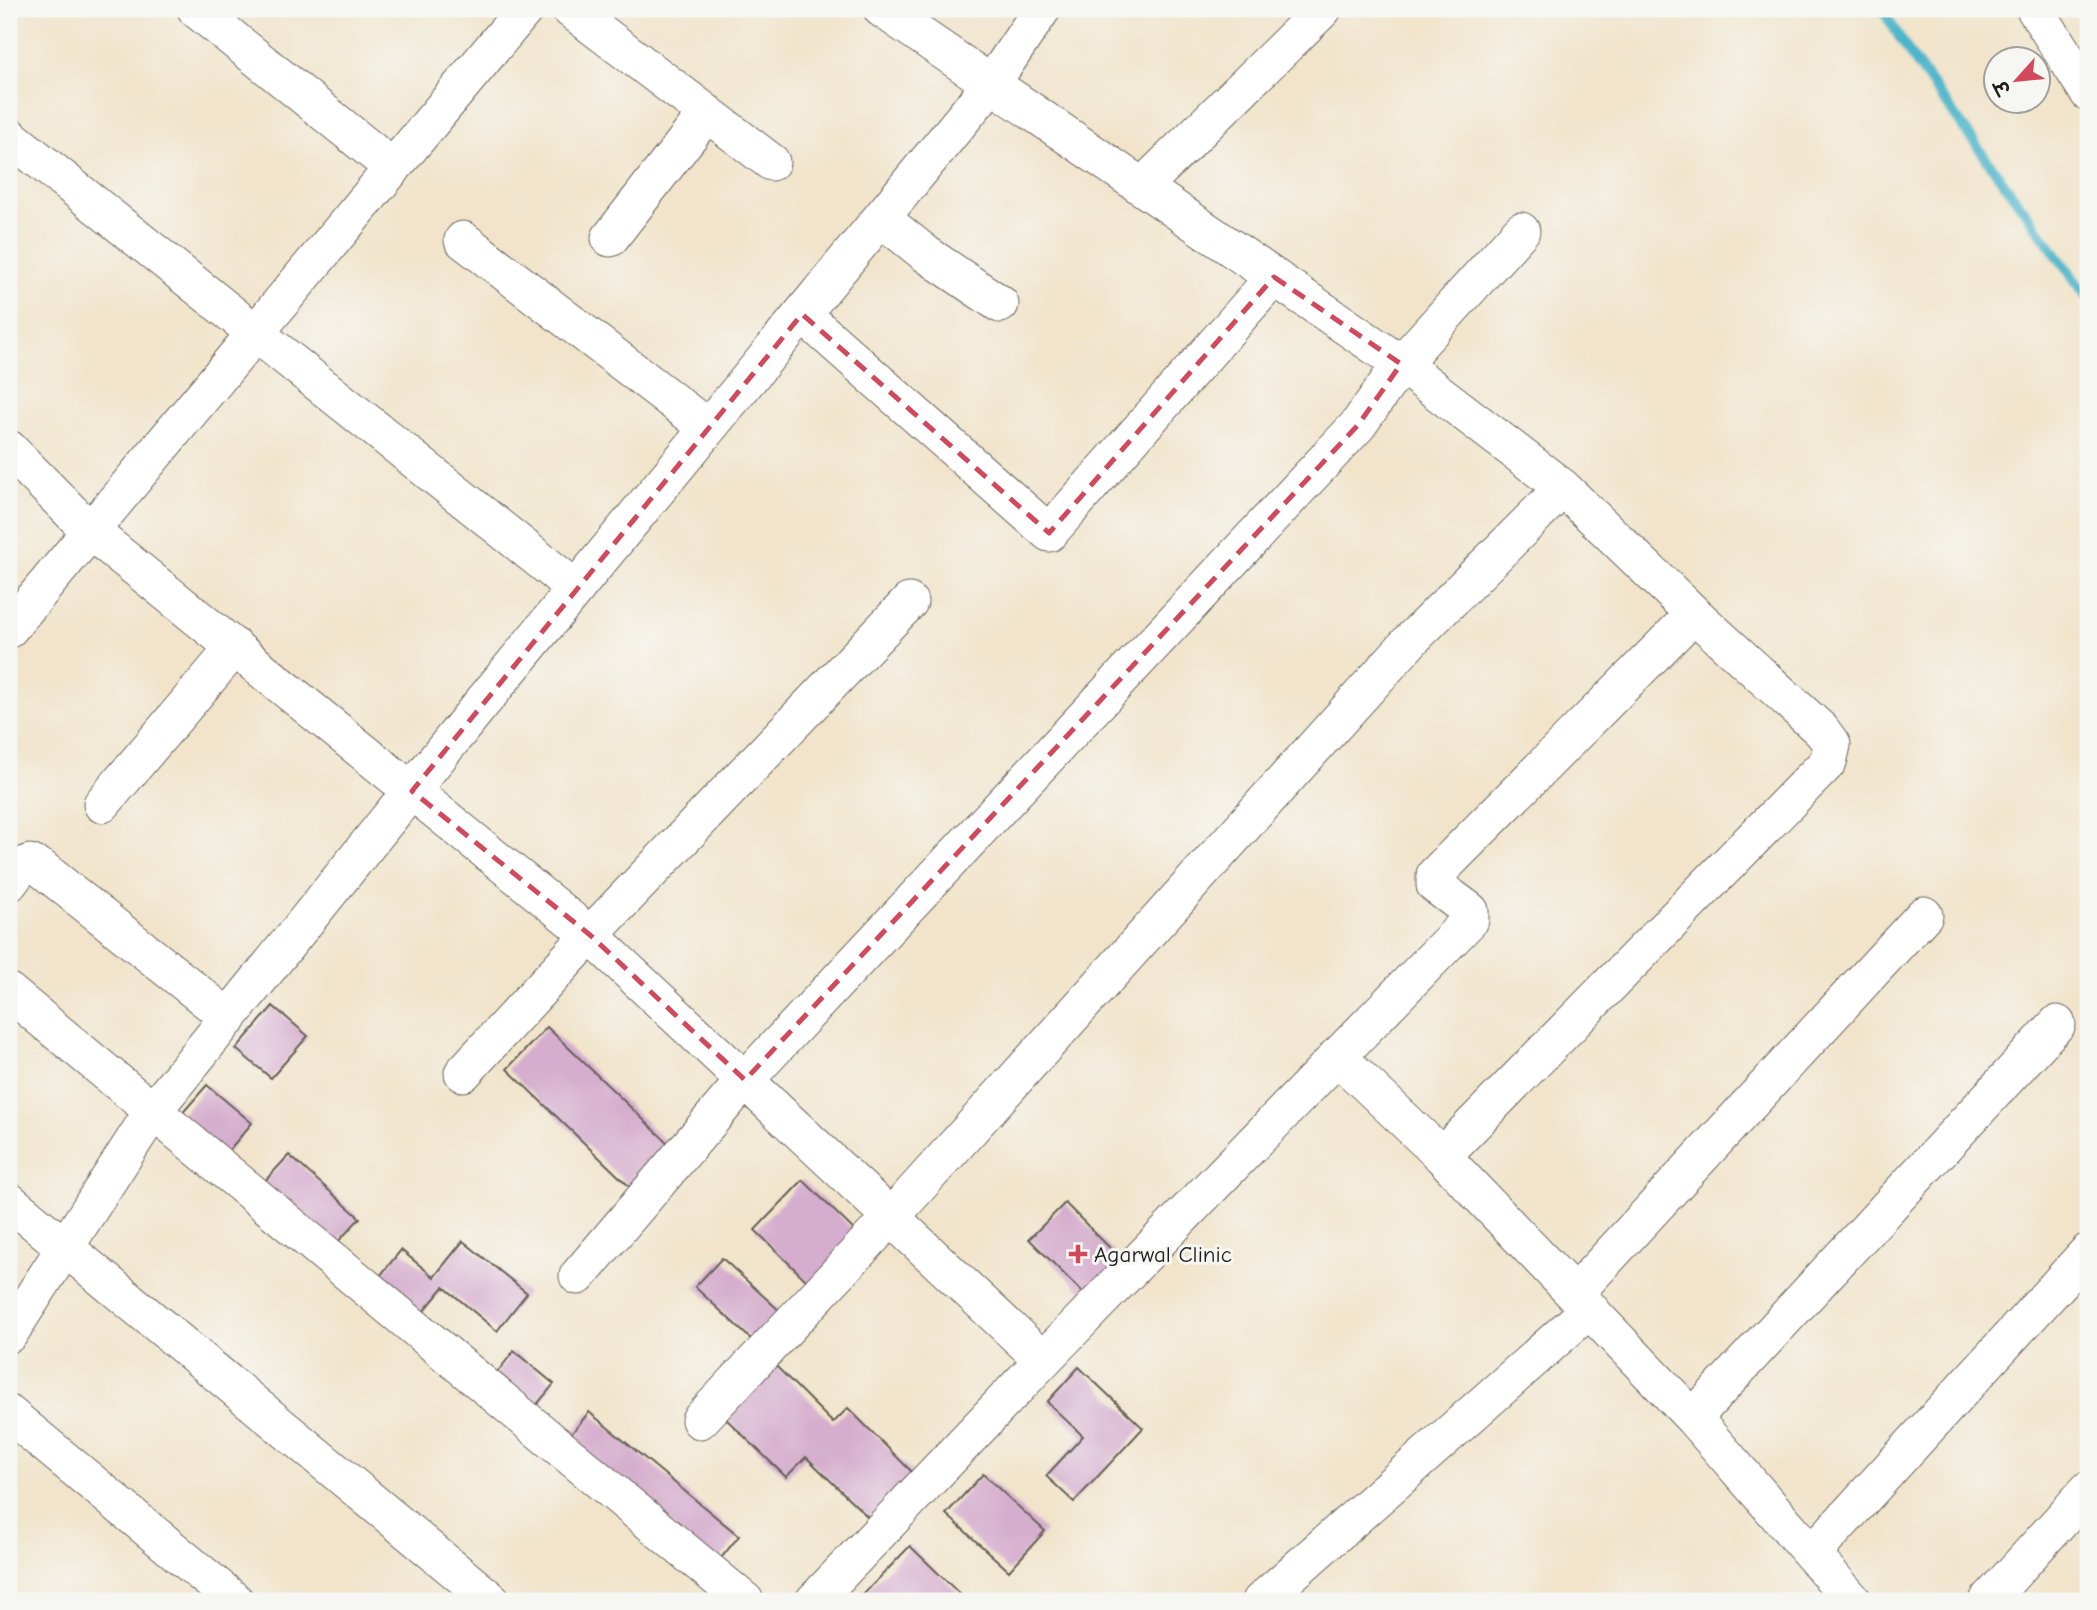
<svg xmlns="http://www.w3.org/2000/svg" width="2097" height="1610" font-family="'Comic Neue','Playpen Sans Deva',sans-serif">
<style>
.lines{fill:none;stroke-linecap:round;stroke-linejoin:round}
.stream{stroke:#4cb5ca;stroke-width:10}
.building{fill:#d5adce}
.minor-casing{stroke:#676259;stroke-width:39}
.minor{stroke:#fff;stroke-width:37}
.marked{fill:none;stroke:#d1495b;stroke-width:5;stroke-dasharray:14 9;stroke-linejoin:round}
.poi-dot{fill:#d1495b;stroke:#f6f6f2;stroke-width:2.5}
.labels{text-anchor:middle;stroke-width:6;stroke-linejoin:round;paint-order:stroke}
.poi-label{font-size:23px;fill:#1c1c1c;stroke:#f6f6f2;text-anchor:start}
</style>
<rect width="100%" height="100%" fill="#f6f6f2"/>
<filter id="ink" filterUnits="userSpaceOnUse"><feTurbulence type="fractalNoise" baseFrequency=".0143" numOctaves="2"/><feDisplacementMap in="SourceGraphic" scale="14" xChannelSelector="R" yChannelSelector="G"/><feConvolveMatrix kernelMatrix="1 2 1 2 8 2 1 2 1" color-interpolation-filters="sRGB"/></filter>
<filter id="wash" filterUnits="userSpaceOnUse"><feTurbulence type="fractalNoise" baseFrequency=".00686" numOctaves="4" result="noise"/><feDisplacementMap in="SourceGraphic" scale="28" xChannelSelector="R" yChannelSelector="G"/><feGaussianBlur stdDeviation="1.57" result="paint"/><feColorMatrix in="noise" values="0 0 0 0 0 0 0 0 0 0 0 0 0 0 0 0 0 1.4 0 .05"/><feComposite in="paint" operator="in"/></filter>
<g filter="url(#wash)">
<rect width="100%" height="100%" fill="#f1e4cb"/>
<g class="lines">
<path class="stream" d="M1882,9L1910,54L2088,298"/>
</g>
<g id="blocks">
<path class="building" d="M273,1006L308,1036L271,1078L236,1049Z
M547,1027L672,1147L632,1189L507,1069Z
M207,1085L252,1123L224,1156L179,1117Z
M289,1155L360,1218L333,1247L262,1184Z
M803,1180L860,1236L812,1286L755,1230Z
M1065,1203L1123,1261L1087,1297L1029,1239Z
M463,1241L527,1293L497,1331L444,1287L418,1318L375,1282L401,1250L434,1277Z
M722,1258L782,1313L754,1342L695,1287Z
M514,1351L554,1384L530,1413L491,1380Z
M774,1364L833,1423L848,1408L913,1473L869,1518L806,1457L786,1477L723,1416Z
M1079,1367L1143,1428L1074,1502L1046,1476L1083,1436L1047,1402Z
M589,1412L739,1536L717,1563L567,1439Z
M983,1474L1045,1531L1009,1571L946,1514Z
M910,1546L967,1601H857Z"/>
</g>
</g>
<g filter="url(#ink)">
<use href="#blocks" fill-opacity="0" stroke="#676259" stroke-width="2"/>
<g class="lines">
<g class="minor-casing">
<path id="minor" d="M196,9L393,168
M570,9L771,162
M882,9L1401,364L1563,488
M2035,9L2088,92
M9,136L576,589
M1142,187L1323,9
M881,218L926,254L1000,304
M610,238L707,113
M463,240L708,428
M802,314L1049,533L1274,277
M9,449L89,530L590,935L1043,1360
M9,629L525,9
M102,804L235,647
M9,883L20,868L30,863L41,868L229,1018
M9,992L745,1601
M1337,1056L1442,1156L1693,1418L1853,1601
M463,1073L590,935L909,602
M1442,1156L1828,762L1832,745L1822,731L1694,614
M9,1201L492,1601
M578,1276L745,1080L1358,425L1401,364L1521,231
M1575,1293L1924,915
M9,1334L153,1111L472,715L992,83L1042,9
M9,1414L235,1601
M1693,1418L2057,1024
M700,1420L891,1217L1411,640L1563,488L1694,614L1435,875V885L1470,911V920L1043,1360L814,1601
M1812,1554L2088,1252
M1261,1601L1590,1309
M1988,1601L2088,1490"/>
</g>
<use href="#minor" class="minor"/>
</g>
</g>
<path class="marked" d="M1274,277L1401,364L1358,425L745,1080L590,935L412,791L802,314L1049,533Z"/>
<path class="poi-dot" d="M1074.5 1243.5h7v7h7v7h-7v7h-7v-7h-7v-7h7z"/>
<g class="labels">
<g class="poi-label">
<text x="1094" y="1262">Agarwal Clinic</text>
</g>
</g>
<rect width="2097" height="1610" fill="none" stroke="#f6f6f2" stroke-width="35"/>
<g transform="translate(2017 80) rotate(243)"><circle r="33" fill="#f6f6f2" stroke="#9f9f9c" stroke-width="2"/>
<path d="M0-5L12 26L0 18L-12 26Z" fill="#d1495b"/>
<text y="-10" font-size="19" font-weight="bold" text-anchor="middle" fill="#1c1c1c">उ</text>
</g>
</svg>
